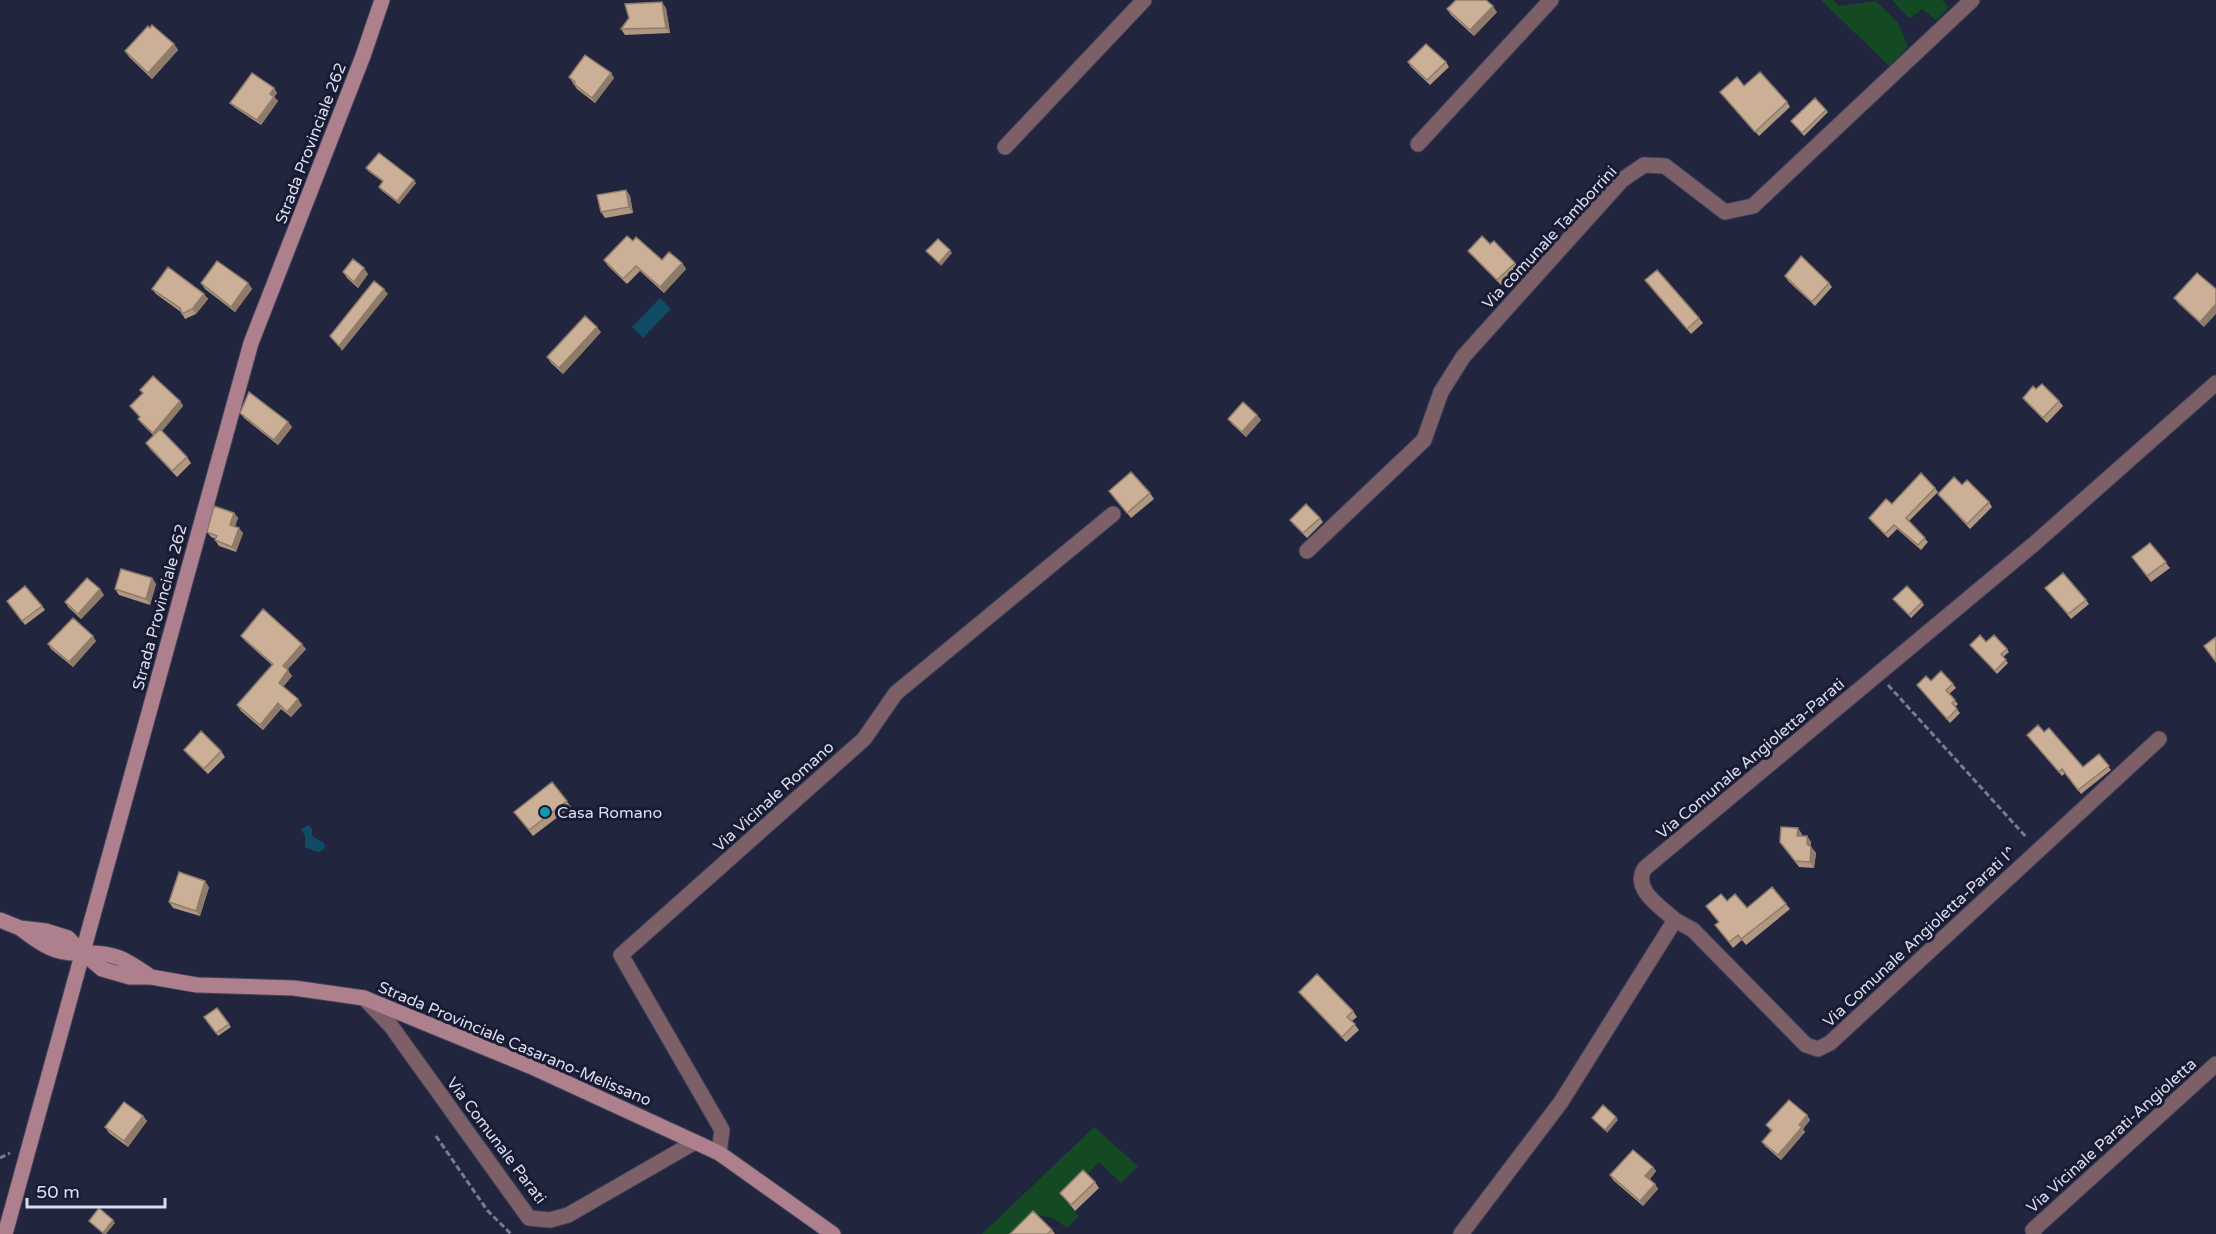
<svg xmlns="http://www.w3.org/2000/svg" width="2216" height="1234" font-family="'Varela Round',sans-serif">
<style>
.green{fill:#134a24}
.water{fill:#114a64}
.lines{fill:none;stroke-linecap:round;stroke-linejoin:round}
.street-casing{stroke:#3f435a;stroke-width:17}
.secondary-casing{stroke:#3f435a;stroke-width:17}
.path{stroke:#787c91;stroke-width:3;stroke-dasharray:6 3;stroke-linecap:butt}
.street{stroke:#7d5f68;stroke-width:15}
.secondary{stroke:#ae7f8c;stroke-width:15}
.wall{fill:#af9782}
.shaded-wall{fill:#8e7b6a}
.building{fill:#cbb097;stroke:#8e7b6a;stroke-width:1.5}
.culture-dot{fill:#0f9aa8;stroke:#191b33;stroke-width:2}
.labels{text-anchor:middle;stroke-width:6;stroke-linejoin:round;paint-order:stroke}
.street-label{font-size:16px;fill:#dadeee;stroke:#191b33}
.poi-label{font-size:16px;fill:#dadeee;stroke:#191b33;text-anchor:start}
</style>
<rect width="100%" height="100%" fill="#22253e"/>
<path class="green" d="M1821,0H1833L1839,6L1876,1L1898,23L1908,47L1889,66Z
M1892,0H1942L1949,7L1936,20L1922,9L1912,17H1908Z
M1094,1127L1138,1166L1121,1183L1099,1162L1064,1199L1079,1216L1067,1228L1053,1218L1037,1215L1018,1234H982Z"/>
<path class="water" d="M660,298L671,309L643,338L632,327Z
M309,825L312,829V836L324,843L325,848C318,856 314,849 305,848V836L301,829Z"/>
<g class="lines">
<g class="street-casing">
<path id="street" d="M1418,144L1551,0
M1005,147L1144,0
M1307,551L1424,440L1441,392L1463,357L1622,180L1644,165L1665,166L1725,212L1753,206L1972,0
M1675,920L1693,930L1806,1045L1818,1049L1830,1043L2159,739
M364,998L391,1026L529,1218L550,1220L568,1215L695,1142
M719,1153L722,1130L621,955L864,739L896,693L1113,514
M1461,1234L1561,1102L1675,920C1661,907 1631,889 1645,868L2034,544L2216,383
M2034,1234L2033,1230L2216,1064"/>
</g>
<g class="secondary-casing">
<path id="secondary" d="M0,920L20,928L46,931L68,938L83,953C115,952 125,959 151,977
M20,928C41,944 55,955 83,953L102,969L130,977H151L197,985L294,988L364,998L532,1067L719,1153L833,1234
M5,1234L251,343L363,56L382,0"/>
</g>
<path class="path" d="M1888,685L2027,838
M436,1136L487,1210L511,1234
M0,1158L10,1153"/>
<use href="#street" class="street"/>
<use href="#secondary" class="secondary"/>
</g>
<path class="wall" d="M666,8L670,33L625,35L621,29Z
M1447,9L1497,12L1474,36L1451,15Z
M174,44L178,50L152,79L129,57L125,51Z
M1408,62H1446L1449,67L1430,85L1411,67Z
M611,73L614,78L595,103L577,89L569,77Z
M1744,86L1787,102L1790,107L1759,136L1720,92Z
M274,88L277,93L274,97L278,101L261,125L234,107L230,103Z
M1826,110L1828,112L1804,136L1791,121Z
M366,168L416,183L399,204L381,190L379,187L383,182L368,171Z
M626,190L630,196L633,213L605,218L601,212Z
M633,241L662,260L682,263L686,269L664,293L640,271L627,284L608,266L604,260Z
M1490,244L1515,263L1518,267L1501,285L1472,255L1468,251Z
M343,272L368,274L358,288L347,278Z
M2197,273L2204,327L2179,304L2174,298Z
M1785,276L1829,283L1832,287L1815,306L1788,281Z
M1645,280L1699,318L1703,323L1691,334Z
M201,283H248L252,289L235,312L205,289Z
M152,289L204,294L208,299L196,314L185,319L181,312L156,294Z
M601,332L563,374L551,363L547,357Z
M2036,389L2059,401L2063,406L2047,423L2027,403L2023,398Z
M140,390L180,401L183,406L162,431L187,457L191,463L177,477L150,449L146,443L154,436L141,423L138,419L140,417L130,406L143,394Z
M240,413L288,422L292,427L278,445L244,418Z
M1257,415L1261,420L1246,437L1232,424L1228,419Z
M1962,485L1989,502L1992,507L1970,529L1941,498L1938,494Z
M1935,488L1938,492L1909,521L1928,542L1921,550L1897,529L1888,538L1872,522L1869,518L1892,504Z
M1109,491L1150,493L1154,499L1131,518Z
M234,513L238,518L235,526L243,533L236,552L219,546L215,540L216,539L211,537L207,532Z
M1320,518L1323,522L1307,538L1294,525L1290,520Z
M2150,543L2170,568L2151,582L2132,557Z
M152,578L156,584L150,605L119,595L115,589Z
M2045,588L2086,600L2089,604L2071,619Z
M104,595L81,619L68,607L65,602Z
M1893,599L1922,602L1924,605L1911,618Z
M7,601L42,606L45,610L25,625Z
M241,636L306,649L287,670L292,676L283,687L302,705L291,717L281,709L263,730L241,711L237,705L272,665L245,641Z
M96,641L73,667L51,649L48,644Z
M1986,642L2007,649L2009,652L2003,657L2008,663L1997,674L1970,645Z
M1931,681L1953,684L1956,688L1949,694L1958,704L1955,707L1960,713L1950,723L1917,685Z
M2044,732L2083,767L2099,754L2111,770L2081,794L2065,773L2062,776L2027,735Z
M184,750L221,751L225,757L208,774L188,755Z
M552,782L571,807L533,836L514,812Z
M1802,834V836H1807L1811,842V847L1816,853L1814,868L1799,867L1780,842Z
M209,887L200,916L173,908L169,902Z
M1727,901L1747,908L1786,904L1790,909L1746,945L1742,940L1733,948L1715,925L1719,922L1706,906Z
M1299,992L1353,1011L1357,1017L1352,1021L1359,1030L1346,1042L1303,997Z
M217,1008L231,1027L218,1036L204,1017Z
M1807,1115L1810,1120L1803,1129L1805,1132L1781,1160L1765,1146L1762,1142L1771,1131L1766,1125Z
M143,1116L147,1121L128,1147L109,1133L105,1127Z
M1653,1167L1656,1171L1650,1179L1655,1184L1658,1189L1643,1206L1613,1180L1610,1175Z
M1095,1182L1099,1188L1075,1211L1060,1193Z
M1052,1230L1055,1234H1010Z"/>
<path class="shaded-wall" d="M662,2L666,8L670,33L666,28Z
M1493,6L1497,12L1474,36L1470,30Z
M174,44L178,50L152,79L148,73Z
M611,73L614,78L595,103L592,98Z
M274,88L277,93L274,97L278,101L261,125L257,120L270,94Z
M414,180L416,183L399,204L397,201Z
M626,190L630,196L633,213L629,207Z
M950,250L952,253L941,266L939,263Z
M682,263L686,269L664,293L660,287Z
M364,268L368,274L358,288L354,282Z
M248,283L252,289L235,312L231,307Z
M384,289L388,294L342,351L339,346Z
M204,294L208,299L196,314L192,309Z
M2216,304V314L2204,327L2200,322Z
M597,327L601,332L563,374L559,368Z
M180,401L183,406L156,438L153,433Z
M1257,415L1261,420L1246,437L1242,432Z
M288,422L292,427L278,445L274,440Z
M234,513L238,518L234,530L230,525Z
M239,528L243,533L236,552L232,547Z
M152,578L156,584L150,605L146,599Z
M100,589L104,595L81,619L78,614Z
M93,636L96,641L73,667L69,662Z
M302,644L306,649L286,671L283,666Z
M288,670L292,676L282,688L279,683Z
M298,699L302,705L291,717L287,712Z
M278,703L281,709L263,730L260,725Z
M1798,828L1802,834L1801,841L1797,836Z
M1807,836L1811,842V849L1807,844Z
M1811,847L1816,853L1814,868L1810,862Z
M205,881L209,887L200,916L196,911Z
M1807,1115L1810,1120L1803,1129L1805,1132L1781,1160L1778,1155Z
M143,1116L147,1121L128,1147L124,1141Z
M1616,1117L1618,1120L1607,1133L1605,1130Z
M1653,1167L1656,1171L1649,1180L1645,1176Z
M1655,1184L1658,1189L1643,1206L1640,1201Z
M113,1220L115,1223L106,1234H104L103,1233Z"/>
<path class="building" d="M1456,0H1486L1493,6L1470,30L1447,9Z
M662,2L666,28L621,29L629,18L625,4Z
M152,25L174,44L148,73L125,51L148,26L150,28Z
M1426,44L1446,62L1427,80L1408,62Z
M585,55L611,73L592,98L574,84L575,82L569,77Z
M1760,72L1787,102L1755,132L1720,92L1737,77L1744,86Z
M252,73L274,88L270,94L274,97L257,120L230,103Z
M1815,98L1826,110L1802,133L1791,121Z
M379,153L414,180L397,201L379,187L383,181L366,168Z
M626,190L629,207L601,212L597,195Z
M627,236L633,241L636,237L662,260L669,252L682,263L660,287L636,266L623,279L604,260Z
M1482,236L1490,244L1494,241L1515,263L1497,280L1468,251Z
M938,239L950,250L939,263L926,251Z
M1801,256L1829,283L1812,302L1785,276Z
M353,259L364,268L354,282L343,272Z
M217,261L248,283L231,307L201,283Z
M168,267L204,294L192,309L182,314L180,308L152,289Z
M1657,270L1699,318L1687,329L1645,280Z
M2197,273L2216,289V304L2200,322L2174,298Z
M374,281L384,289L339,346L330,336Z
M585,316L597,327L559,368L547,357Z
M153,376L180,401L153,433L138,419L140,417L130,406L143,393L140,390Z
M2042,384L2059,401L2043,418L2023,398L2033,386L2036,389Z
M249,392L288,422L274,440L240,413Z
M1243,402L1257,415L1242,432L1228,419Z
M160,429L187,457L172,471L146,443Z
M1131,472L1150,493L1127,513L1109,491Z
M1921,473L1935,488L1906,518L1925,538L1918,545L1894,525L1885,534L1869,518L1886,499L1892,504Z
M1954,477L1962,485L1967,480L1989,502L1967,524L1938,494Z
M1306,504L1320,518L1303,533L1290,520Z
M214,506L234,513L230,525L239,528L232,547L215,540L217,536L207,532Z
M2150,543L2166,562L2147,576L2132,557Z
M121,569L152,578L146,599L115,589Z
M2063,573L2086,600L2068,614L2045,588Z
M87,578L100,589L78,614L65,602Z
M25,586L42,606L22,621L7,601Z
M1907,586L1922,602L1909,615L1893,599Z
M263,609L302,644L283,666L288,670L279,683L298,699L287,712L278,703L260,725L237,705L273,664L241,636Z
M73,618L93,636L69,662L48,644Z
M1980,635L1986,642L1994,635L2007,649L2001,654L2006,660L1995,671L1970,645Z
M2216,637V662L2204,646Z
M1941,671L1953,684L1946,690L1955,700L1952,703L1957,709L1947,719L1917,685L1926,676L1931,681Z
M2038,725L2044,732L2049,728L2083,767L2099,754L2109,766L2078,790L2062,769L2059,772L2027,735Z
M201,731L221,751L204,769L184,750Z
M552,782L567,801L529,830L514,812Z
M1781,827L1798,828L1797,836H1807V844L1811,847L1810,862L1795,861L1780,842Z
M179,872L205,881L196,911L169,902Z
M1772,887L1786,904L1741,939L1738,935L1729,942L1715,925L1719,922L1706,906L1721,894L1727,901L1735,894L1747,908Z
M1317,974L1353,1011L1347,1017L1355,1024L1342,1037L1299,992Z
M217,1008L229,1024L216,1033L204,1017Z
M1789,1100L1807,1115L1799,1125L1802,1127L1778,1155L1762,1142L1772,1130L1766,1125Z
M124,1102L143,1116L124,1141L105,1127Z
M1603,1105L1616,1117L1605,1130L1592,1118Z
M1633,1150L1653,1167L1645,1176L1655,1184L1640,1201L1610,1175Z
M1083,1170L1095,1182L1071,1205L1060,1193Z
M99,1208L113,1220L103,1233L89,1221Z
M1033,1211L1052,1230L1047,1234H1010Z"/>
<circle class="culture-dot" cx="545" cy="812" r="6"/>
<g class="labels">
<g class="street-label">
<text transform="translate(310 143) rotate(-69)" y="6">Strada Provinciale 262</text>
<text transform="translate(1549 237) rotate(-47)" y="6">Via comunale Tamborrini</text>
<text transform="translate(159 607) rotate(-75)" y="6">Strada Provinciale 262</text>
<text transform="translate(1750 758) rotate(-40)" y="6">Via Comunale Angioletta-Parati</text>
<text transform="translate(773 796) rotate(-42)" y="6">Via Vicinale Romano</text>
<text transform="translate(1919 936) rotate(-43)" y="6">Via Comunale Angioletta-Parati I^</text>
<text transform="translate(515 1043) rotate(23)" y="6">Strada Provinciale Casarano-Melissano</text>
<text transform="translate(2111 1135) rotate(-42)" y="6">Via Vicinale Parati-Angioletta</text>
<text transform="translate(497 1140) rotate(53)" y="6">Via Comunale Parati</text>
</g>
<g class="poi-label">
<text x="557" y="818">Casa Romano</text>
</g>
</g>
<path d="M27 1198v9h138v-9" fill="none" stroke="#dadeee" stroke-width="3"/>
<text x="36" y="1198" font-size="18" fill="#dadeee" stroke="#191b33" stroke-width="4.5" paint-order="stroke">50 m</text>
</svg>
